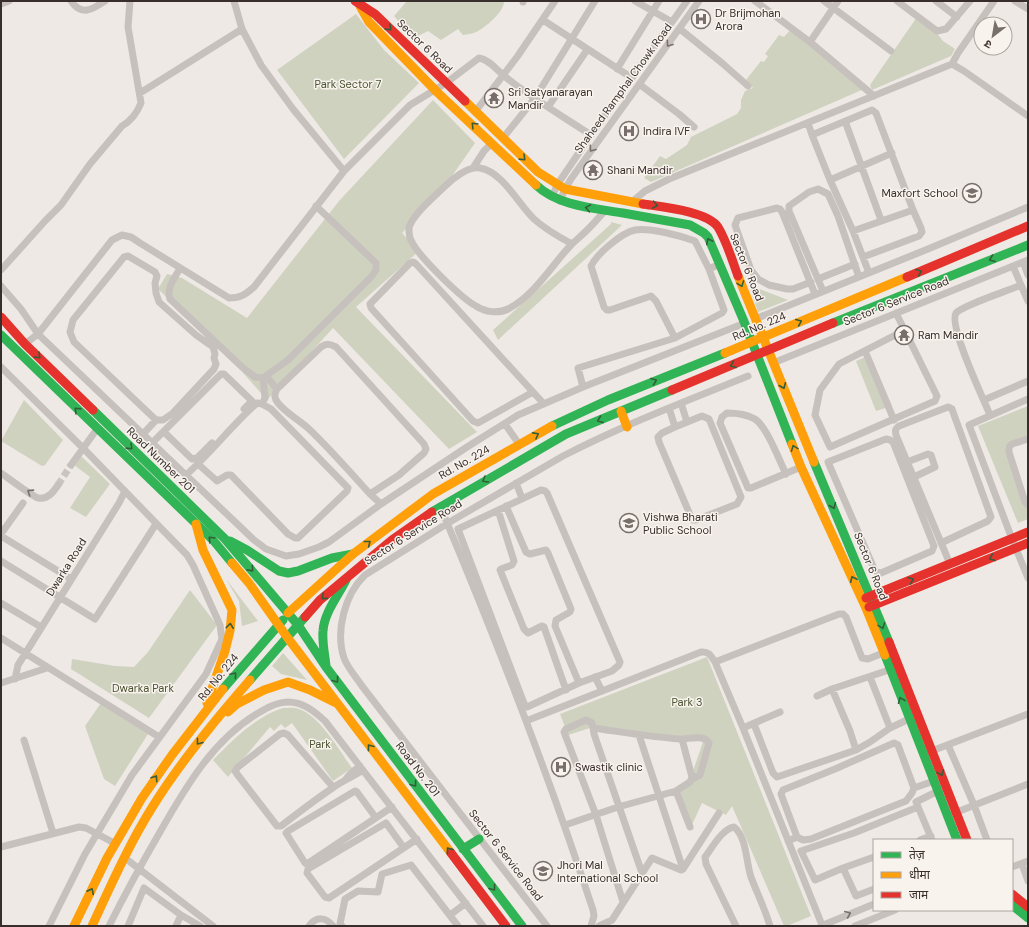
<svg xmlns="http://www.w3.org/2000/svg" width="1029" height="927" font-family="'DM Sans','Noto Sans Devanagari',sans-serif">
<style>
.green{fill:#d0d2c0}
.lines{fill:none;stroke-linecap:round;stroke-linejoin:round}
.street-tunnel{stroke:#cac4bf;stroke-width:7;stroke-dasharray:7 3.5;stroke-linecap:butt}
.street{stroke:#c7c1bd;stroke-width:7}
.fast{stroke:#30b455;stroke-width:9}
.slow{stroke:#ff9f0a;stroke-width:9}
.jam{stroke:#e5322d;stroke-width:9}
.oneway{stroke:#355d3a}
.oneway2{stroke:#78706d}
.labels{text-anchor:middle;stroke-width:3;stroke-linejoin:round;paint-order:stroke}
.poi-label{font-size:11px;fill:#382e2c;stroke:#f9f3ed;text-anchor:start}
.street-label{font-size:11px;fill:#382e2c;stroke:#f9f3ed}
.park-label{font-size:11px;fill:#4a5432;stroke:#f9f3ed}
</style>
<rect width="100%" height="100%" fill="#eee9e4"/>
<path class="green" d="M407,1H504C505,11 485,28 476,32C472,34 467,34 463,35L458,29L441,40L428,31L414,38L394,16Z
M356,14L384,50L419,83L344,159L277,70Z
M917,17L936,32L943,41L955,49L951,56L872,90L870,85Z
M791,29L864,89L651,182L644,178L660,156L666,159L687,145L691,137L737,114L741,108V100L745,91L753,88L746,80L761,61L764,62L768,56L765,54L779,35L784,37Z
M433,100L475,143L438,196L402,233L419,251L356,307L477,432L449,449L333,328L267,400L230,358L158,289L167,274L182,278L247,318L339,201Z
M611,222L622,225L498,340L493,330L611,224Z
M749,285L788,300L758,312Z
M870,355L892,406L876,411L856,361Z
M24,400L63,440L45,465L42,466L1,441Z
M1028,406V437L1005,446L1028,503V519L1018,523L978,426Z
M81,456L110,484L86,517L70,508L90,477L74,465Z
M226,579L258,621L242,626L239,601Z
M190,590L217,625L149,718L71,669L72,659L115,666L134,667L148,652Z
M283,653L307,680L281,674L272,666Z
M707,657L811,916L787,926H784L732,806L726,815L702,803L690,829L678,792L692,774L704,739L590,728L568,735L560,714Z
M101,703L148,734L115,786L104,779L85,726Z
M283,708C288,708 294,707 299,709C320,716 339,750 352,768L333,781L292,723L285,728L281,724L274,731L270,727L228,777L213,760C234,739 255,717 283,708Z"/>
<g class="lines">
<path class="street-tunnel" d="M58,485L71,465"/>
<path class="street" d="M71,1C82,17 93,9 105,1
M234,1L242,29L261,65L293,109L344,171
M523,1V2
M635,1L672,22
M755,1L810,42L874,96
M824,1L891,51
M897,1L937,31L946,29L970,1
M936,1L957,17
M1015,1L1028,9
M1,4L9,1
M543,20L632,78
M680,29L722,63L748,86
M810,42L838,1
M952,64L958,53L994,1
M617,69L659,1
M639,84L679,114L694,127
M140,93L242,29
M548,107L587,50
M475,112L517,57L555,1
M845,121L881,220
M808,123L812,135L872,110L876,113L913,210L921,228L922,232L919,236L863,257
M812,135L830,180L892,153
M503,138L535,98L595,1
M473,168L484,151L492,143
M830,180L853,231
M552,197L557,185L591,135L687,1
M560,201L565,189L571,179L699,1
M632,202L645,191L669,179L952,64L964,71L1028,116
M572,244C559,237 545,229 534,219C518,204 503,172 480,168C468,166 452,179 444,187C434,197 412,215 409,228C409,232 409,237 411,240C417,255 461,298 476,306C485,312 498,314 508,309C535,295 551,266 571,245C575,241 580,237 584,233C592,226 598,218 605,211
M1023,262L1028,275
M1013,266L1021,285
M180,268C175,278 166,288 170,299L242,367L255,377L263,378L288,360L371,277L376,270V263L316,206
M1,270L45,221L61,205L90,164L122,126C131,121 137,113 141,103L128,27L130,1
M869,273L853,231L913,210
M818,279L855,264
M811,282L793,289H787L769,285L758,279L751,270L735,225L738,218L777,208L780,209L782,212L815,294
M1,286L21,309L38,334L254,540L266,549L286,556L299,554L319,547L329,542L381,504L467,447L518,415L583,387L745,323
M823,291L789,211V206L809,192L818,189L828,194L838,216L859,277
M896,313C900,321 904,329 908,337L937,396L935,401L830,447L815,415L820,390L839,364L905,330
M755,319L928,249L1028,207
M675,338L656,301L651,296L610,310H607L604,307L591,266C597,254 621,233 635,230C649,227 681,236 695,241L709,269
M25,344L38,334L112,240L122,235L131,237L140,243L229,298C241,298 246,294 254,287L344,171L410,105L446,83L479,58C488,59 495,68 502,74C529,97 561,115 591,135
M865,351L894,420
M773,363L1028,260
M1,367L83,448L187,555L193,565L220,625L222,639L206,674L132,775L85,854L49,926
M266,376L277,389
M583,387L578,368L675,338L722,313L724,310L709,269L720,264
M533,392L478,423L473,421L371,308L370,304L410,263L413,262L416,264L544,404
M1028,399L969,425L1012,539L1028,578
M984,400L1028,381
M681,403L687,422
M262,404L265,398L263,378
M669,408L675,427L702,416L709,419L741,497L737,504L696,520H693L691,517L659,442L658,437L662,433L675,427
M990,415C984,400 948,325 956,313C961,306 1010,290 1021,285L1028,301
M505,424L519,444
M164,432L192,459L197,458L212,443
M143,434L156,420L74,342L70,332L73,320L124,257L128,256L155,272L157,276L155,283L156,293L159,302L196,335L213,347L215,354L214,358L216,364L214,369L173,413L163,420H156
M886,439L890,440L893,442L934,546L932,551L881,573L875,571L828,462Z
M1028,439L1012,444L1009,447V452L1025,502L1028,505
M152,443L221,374H224L252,401L244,409
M907,462L928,454L931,455L935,467L914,477
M71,465L97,429
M1,473C8,478 32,496 38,498C48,500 54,491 58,485
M786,474C779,460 767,427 755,419C746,414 737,413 727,413L722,417L720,423L748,488H751L801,467
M186,475C211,453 232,425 257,403L262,404L271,409L348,488L347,491L298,538H295L288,534L231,475H227L217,481L198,464
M516,483L522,498
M541,490L545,491L547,493L620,662L619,665L612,671L579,683L527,707L525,706L458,529Z
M370,494L399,475L424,453L426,449L424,444L336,347C330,344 327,343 321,347L277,389C274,395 274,398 278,403C286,413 299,420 309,429C330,449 350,472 370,494L381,504
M440,506C496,639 548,773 593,910L594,916L591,926
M506,506L526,552L530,554L546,550L548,553L571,609L570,612L556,620L555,626L579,683
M498,510L514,561L512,565L501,569L500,570L524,629L528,633L542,626L544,627L566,690
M1,534L23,503
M1,536L71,579
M941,543L988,521L991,517L953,412L952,409L948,407L899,426C895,429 895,430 896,435L950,564
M1,561L95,619L156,524
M1,603L41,627
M1,638L159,737
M715,662L839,614H843L846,617L862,658L868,659L883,653
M595,677L602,691
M870,677L890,728L909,719
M15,679L18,665L25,654L119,503L125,491
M1,683L47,668
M817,696L832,689L889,670
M526,721L701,652C709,651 711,656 715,662L743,728L822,925
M754,724L773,773L777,777L856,750L850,731L832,689
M593,728L592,723L586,720L566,729L564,732L596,815L623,902
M743,728L780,712
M639,735L683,869
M24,740L53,833
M948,745L974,805L987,840
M856,750L870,742L890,728
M929,752L1028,714
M346,779L351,773L360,766
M333,787L288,735L284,733L280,734L238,767L235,771L237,774L277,826H281C298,813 316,799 334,787C344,780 353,777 363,770
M676,791L690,827
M952,814L1028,784
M376,818L357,792L355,791L288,831L286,833L305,863L307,864L392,807
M565,825L618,807L676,791L690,782L692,777L682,739
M797,837L803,840L811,839L906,801L912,793L914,788
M920,840L931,836
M932,840L916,802L938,791
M788,841L797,837L781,794L783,790L835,769L894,743L898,745L914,788L934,781
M1,847L79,827L86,828L116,844
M404,848L386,823L308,869L307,873L325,897L329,898L417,839
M874,857L843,868L856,896L874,889
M125,858L213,926
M1022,864L1028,881
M1012,867L1028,861
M843,868L815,880L801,851L854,833L918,807
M642,873L594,734L593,728C622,732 651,737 680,739C689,739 704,734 709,743L700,775L692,779
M450,915L466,903
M109,926C125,894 142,863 160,832C185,788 214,738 260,712C268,707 278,702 288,702C303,702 314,711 325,721L483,926
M128,926L144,888L181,915L200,926
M176,926L181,915
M309,926C316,916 326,917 333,926
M342,926L340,924L345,899L358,891L378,892L382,874L411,865L458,926
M547,926L362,686C356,677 347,667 344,658C335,631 345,594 365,575L448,523L563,456C623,425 686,401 748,376
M599,926L612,920L652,858L681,870L683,869L719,813
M736,926L706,864L705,857C712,848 722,829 734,827C747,837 746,863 751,877C757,893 765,909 770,926
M821,926L874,904
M855,926L895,910"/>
<path class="fast" d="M536,185C558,206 593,208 623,213C645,217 668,221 690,225L704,233L708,237L743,319L792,444
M833,323L1028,245
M1,335L213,540L232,563
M93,410L225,539L298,625L250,680
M552,426L608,400L725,353
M814,462L889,642
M432,512L566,434L672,390
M230,541L247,550L279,571L288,573L298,571L332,558L353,554
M305,617L298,625L326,667L522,926
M885,655L957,840
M326,666C325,655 322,643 323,631C324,613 338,596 346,580
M223,689L283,620
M463,849L479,839
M1012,905L1028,918"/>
<path class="slow" d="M360,6L369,22L437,92L536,185
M465,101L538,172L565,189L643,204
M738,276L814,462
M725,353L907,277
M621,411L627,427
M792,444L801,467L866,608L885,655
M196,524L203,550L232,610L230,631L225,651L207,703
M232,563L249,583L287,637
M288,613L353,554L433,494L552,426
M287,637L451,853
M228,712L237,704L264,690L288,682L310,690L336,703
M74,926L107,858L142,798L172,755L223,689
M92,926C111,885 129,844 153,806C181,761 215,720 250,680"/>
<path class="jam" d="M355,1L375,14L465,101
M643,204C662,207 707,211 718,227C727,242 732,260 738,276
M907,277L1028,226
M1,317L25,344L93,410
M672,390L833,323
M866,598L1028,532
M869,607L1028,543
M305,617L320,600L392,540L432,512
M889,642L967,840
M451,853L506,926
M1012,894L1028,907"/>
</g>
<defs><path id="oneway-chevron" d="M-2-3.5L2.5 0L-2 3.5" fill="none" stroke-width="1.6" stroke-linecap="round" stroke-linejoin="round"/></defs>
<g class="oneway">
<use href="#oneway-chevron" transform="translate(389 28) rotate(44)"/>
<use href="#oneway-chevron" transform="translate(474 125) rotate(-135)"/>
<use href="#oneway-chevron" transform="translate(523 158) rotate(44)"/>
<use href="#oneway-chevron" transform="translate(655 205) rotate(10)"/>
<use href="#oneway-chevron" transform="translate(588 208) rotate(-170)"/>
<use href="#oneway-chevron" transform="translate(709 241) rotate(-117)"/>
<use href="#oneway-chevron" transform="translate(992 259) rotate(158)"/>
<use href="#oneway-chevron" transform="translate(919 272) rotate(-23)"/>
<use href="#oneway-chevron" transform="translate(741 284) rotate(69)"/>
<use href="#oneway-chevron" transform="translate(799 322) rotate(-23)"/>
<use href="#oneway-chevron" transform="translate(38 356) rotate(44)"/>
<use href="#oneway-chevron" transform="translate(733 365) rotate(158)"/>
<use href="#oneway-chevron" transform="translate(654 381) rotate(-22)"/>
<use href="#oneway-chevron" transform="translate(783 386) rotate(67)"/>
<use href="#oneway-chevron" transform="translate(77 410) rotate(-136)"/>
<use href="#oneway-chevron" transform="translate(600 420) rotate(158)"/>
<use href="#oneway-chevron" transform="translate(536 435) rotate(-28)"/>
<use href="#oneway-chevron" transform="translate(130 447) rotate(44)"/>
<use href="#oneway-chevron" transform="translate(794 448) rotate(-111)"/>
<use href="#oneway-chevron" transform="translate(485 480) rotate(150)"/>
<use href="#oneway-chevron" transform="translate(833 506) rotate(67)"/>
<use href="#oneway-chevron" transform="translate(211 539) rotate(-134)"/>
<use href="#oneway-chevron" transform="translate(368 543) rotate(-38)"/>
<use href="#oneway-chevron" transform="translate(992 558) rotate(158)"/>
<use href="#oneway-chevron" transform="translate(251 569) rotate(49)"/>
<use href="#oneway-chevron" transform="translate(853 579) rotate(-115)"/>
<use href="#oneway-chevron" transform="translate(911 580) rotate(-22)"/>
<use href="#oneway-chevron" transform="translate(324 597) rotate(139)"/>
<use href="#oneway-chevron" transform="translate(230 626) rotate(-83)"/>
<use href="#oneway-chevron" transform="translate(882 626) rotate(69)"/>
<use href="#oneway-chevron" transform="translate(234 675) rotate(-50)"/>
<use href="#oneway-chevron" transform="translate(336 680) rotate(53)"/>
<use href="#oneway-chevron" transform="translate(901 700) rotate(-112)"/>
<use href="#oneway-chevron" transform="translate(199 742) rotate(128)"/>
<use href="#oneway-chevron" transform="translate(370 747) rotate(-127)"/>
<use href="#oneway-chevron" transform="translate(941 773) rotate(68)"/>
<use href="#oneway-chevron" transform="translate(155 778) rotate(-56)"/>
<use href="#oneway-chevron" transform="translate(414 784) rotate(53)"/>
<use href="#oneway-chevron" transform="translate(449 850) rotate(-127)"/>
<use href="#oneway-chevron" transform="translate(493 888) rotate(53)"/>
<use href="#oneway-chevron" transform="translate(91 891) rotate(-64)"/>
</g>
<g class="oneway2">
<use href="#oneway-chevron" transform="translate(669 44) rotate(126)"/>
<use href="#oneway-chevron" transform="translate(592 149) rotate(126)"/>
<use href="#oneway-chevron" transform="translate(30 492) rotate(-147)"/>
<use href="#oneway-chevron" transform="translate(848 914) rotate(-23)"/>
</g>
<defs>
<g id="hospital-ring" transform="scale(1)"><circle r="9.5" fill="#f9f3ed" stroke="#786f6c" stroke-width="1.5"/><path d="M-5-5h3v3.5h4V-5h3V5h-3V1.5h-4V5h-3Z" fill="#786f6c"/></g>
<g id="temple-ring" transform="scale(1)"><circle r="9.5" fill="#f9f3ed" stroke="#786f6c" stroke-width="1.5"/><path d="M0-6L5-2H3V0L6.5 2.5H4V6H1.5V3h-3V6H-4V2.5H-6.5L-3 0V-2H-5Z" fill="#786f6c"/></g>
<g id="school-ring" transform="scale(1)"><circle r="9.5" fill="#f9f3ed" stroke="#786f6c" stroke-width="1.5"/><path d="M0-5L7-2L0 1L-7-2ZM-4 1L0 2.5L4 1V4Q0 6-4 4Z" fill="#786f6c"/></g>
</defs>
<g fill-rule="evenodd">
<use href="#hospital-ring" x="701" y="19"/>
<use href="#temple-ring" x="494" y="98"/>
<use href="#hospital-ring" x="629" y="131"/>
<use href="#temple-ring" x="593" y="170"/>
<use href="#school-ring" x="972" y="193"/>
<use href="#temple-ring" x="904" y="335"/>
<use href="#school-ring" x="629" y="523"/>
<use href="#hospital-ring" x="561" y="767"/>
<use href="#school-ring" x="543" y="871"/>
</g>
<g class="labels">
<g class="poi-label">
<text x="715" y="17">Dr Brijmohan<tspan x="715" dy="13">Arora</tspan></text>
<text x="508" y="96">Sri Satyanarayan<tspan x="508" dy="13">Mandir</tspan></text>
<text x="643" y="135">Indira IVF</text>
<text x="607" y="174">Shani Mandir</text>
<text x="958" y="197" text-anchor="end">Maxfort School</text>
<text x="918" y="339">Ram Mandir</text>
<text x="643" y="521">Vishwa Bharati<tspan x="643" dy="13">Public School</tspan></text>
<text x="575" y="771">Swastik clinic</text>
<text x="557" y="869">Jhori Mal<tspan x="557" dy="13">International School</tspan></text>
</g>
<g class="street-label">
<text transform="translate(425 46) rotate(44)" y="4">Sector 6 Road</text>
<text transform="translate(623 88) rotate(-54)" y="4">Shaheed Ramphal Chowk Road</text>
<text transform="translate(747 267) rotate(68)" y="4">Sector 6 Road</text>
<text transform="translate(896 301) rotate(-22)" y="4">Sector 6 Service Road</text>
<text transform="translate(759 326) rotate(-23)" y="4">Rd. No. 224</text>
<text transform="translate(161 460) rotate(44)" y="4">Road Number 201</text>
<text transform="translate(464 462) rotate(-30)" y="4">Rd. No. 224</text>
<text transform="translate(413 532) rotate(-32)" y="4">Sector 6 Service Road</text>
<text transform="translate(871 566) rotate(68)" y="4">Sector 6 Road</text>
<text transform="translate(66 567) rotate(-58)" y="4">Dwarka Road</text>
<text transform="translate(218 677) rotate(-51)" y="4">Rd. No. 224</text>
<text transform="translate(418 769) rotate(53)" y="4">Road No. 201</text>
<text transform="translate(506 855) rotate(52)" y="4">Sector 6 Service Road</text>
</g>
<g class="park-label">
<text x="348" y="88">Park Sector 7</text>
<text x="143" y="692">Dwarka Park</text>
<text x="687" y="706">Park 3</text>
<text x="320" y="748">Park</text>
</g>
</g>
<rect width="1029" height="927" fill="none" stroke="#382e2c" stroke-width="4"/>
<rect x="873" y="839" width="140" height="72" fill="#f9f3ed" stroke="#aca4a0"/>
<rect x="881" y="852" width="20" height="6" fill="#30b455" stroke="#aca4a0"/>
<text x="909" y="859" font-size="12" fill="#382e2c">तेज़</text>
<rect x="881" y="872" width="20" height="6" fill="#ff9f0a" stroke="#aca4a0"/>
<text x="909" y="879" font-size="12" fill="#382e2c">धीमा</text>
<rect x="881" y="892" width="20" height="6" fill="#e5322d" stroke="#aca4a0"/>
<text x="909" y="899" font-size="12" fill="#382e2c">जाम</text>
<g transform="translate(993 36) rotate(211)"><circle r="19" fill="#f9f3ed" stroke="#aca4a0"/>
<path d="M0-3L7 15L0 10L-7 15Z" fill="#786f6c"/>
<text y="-6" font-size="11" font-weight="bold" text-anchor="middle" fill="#382e2c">उ</text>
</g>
</svg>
